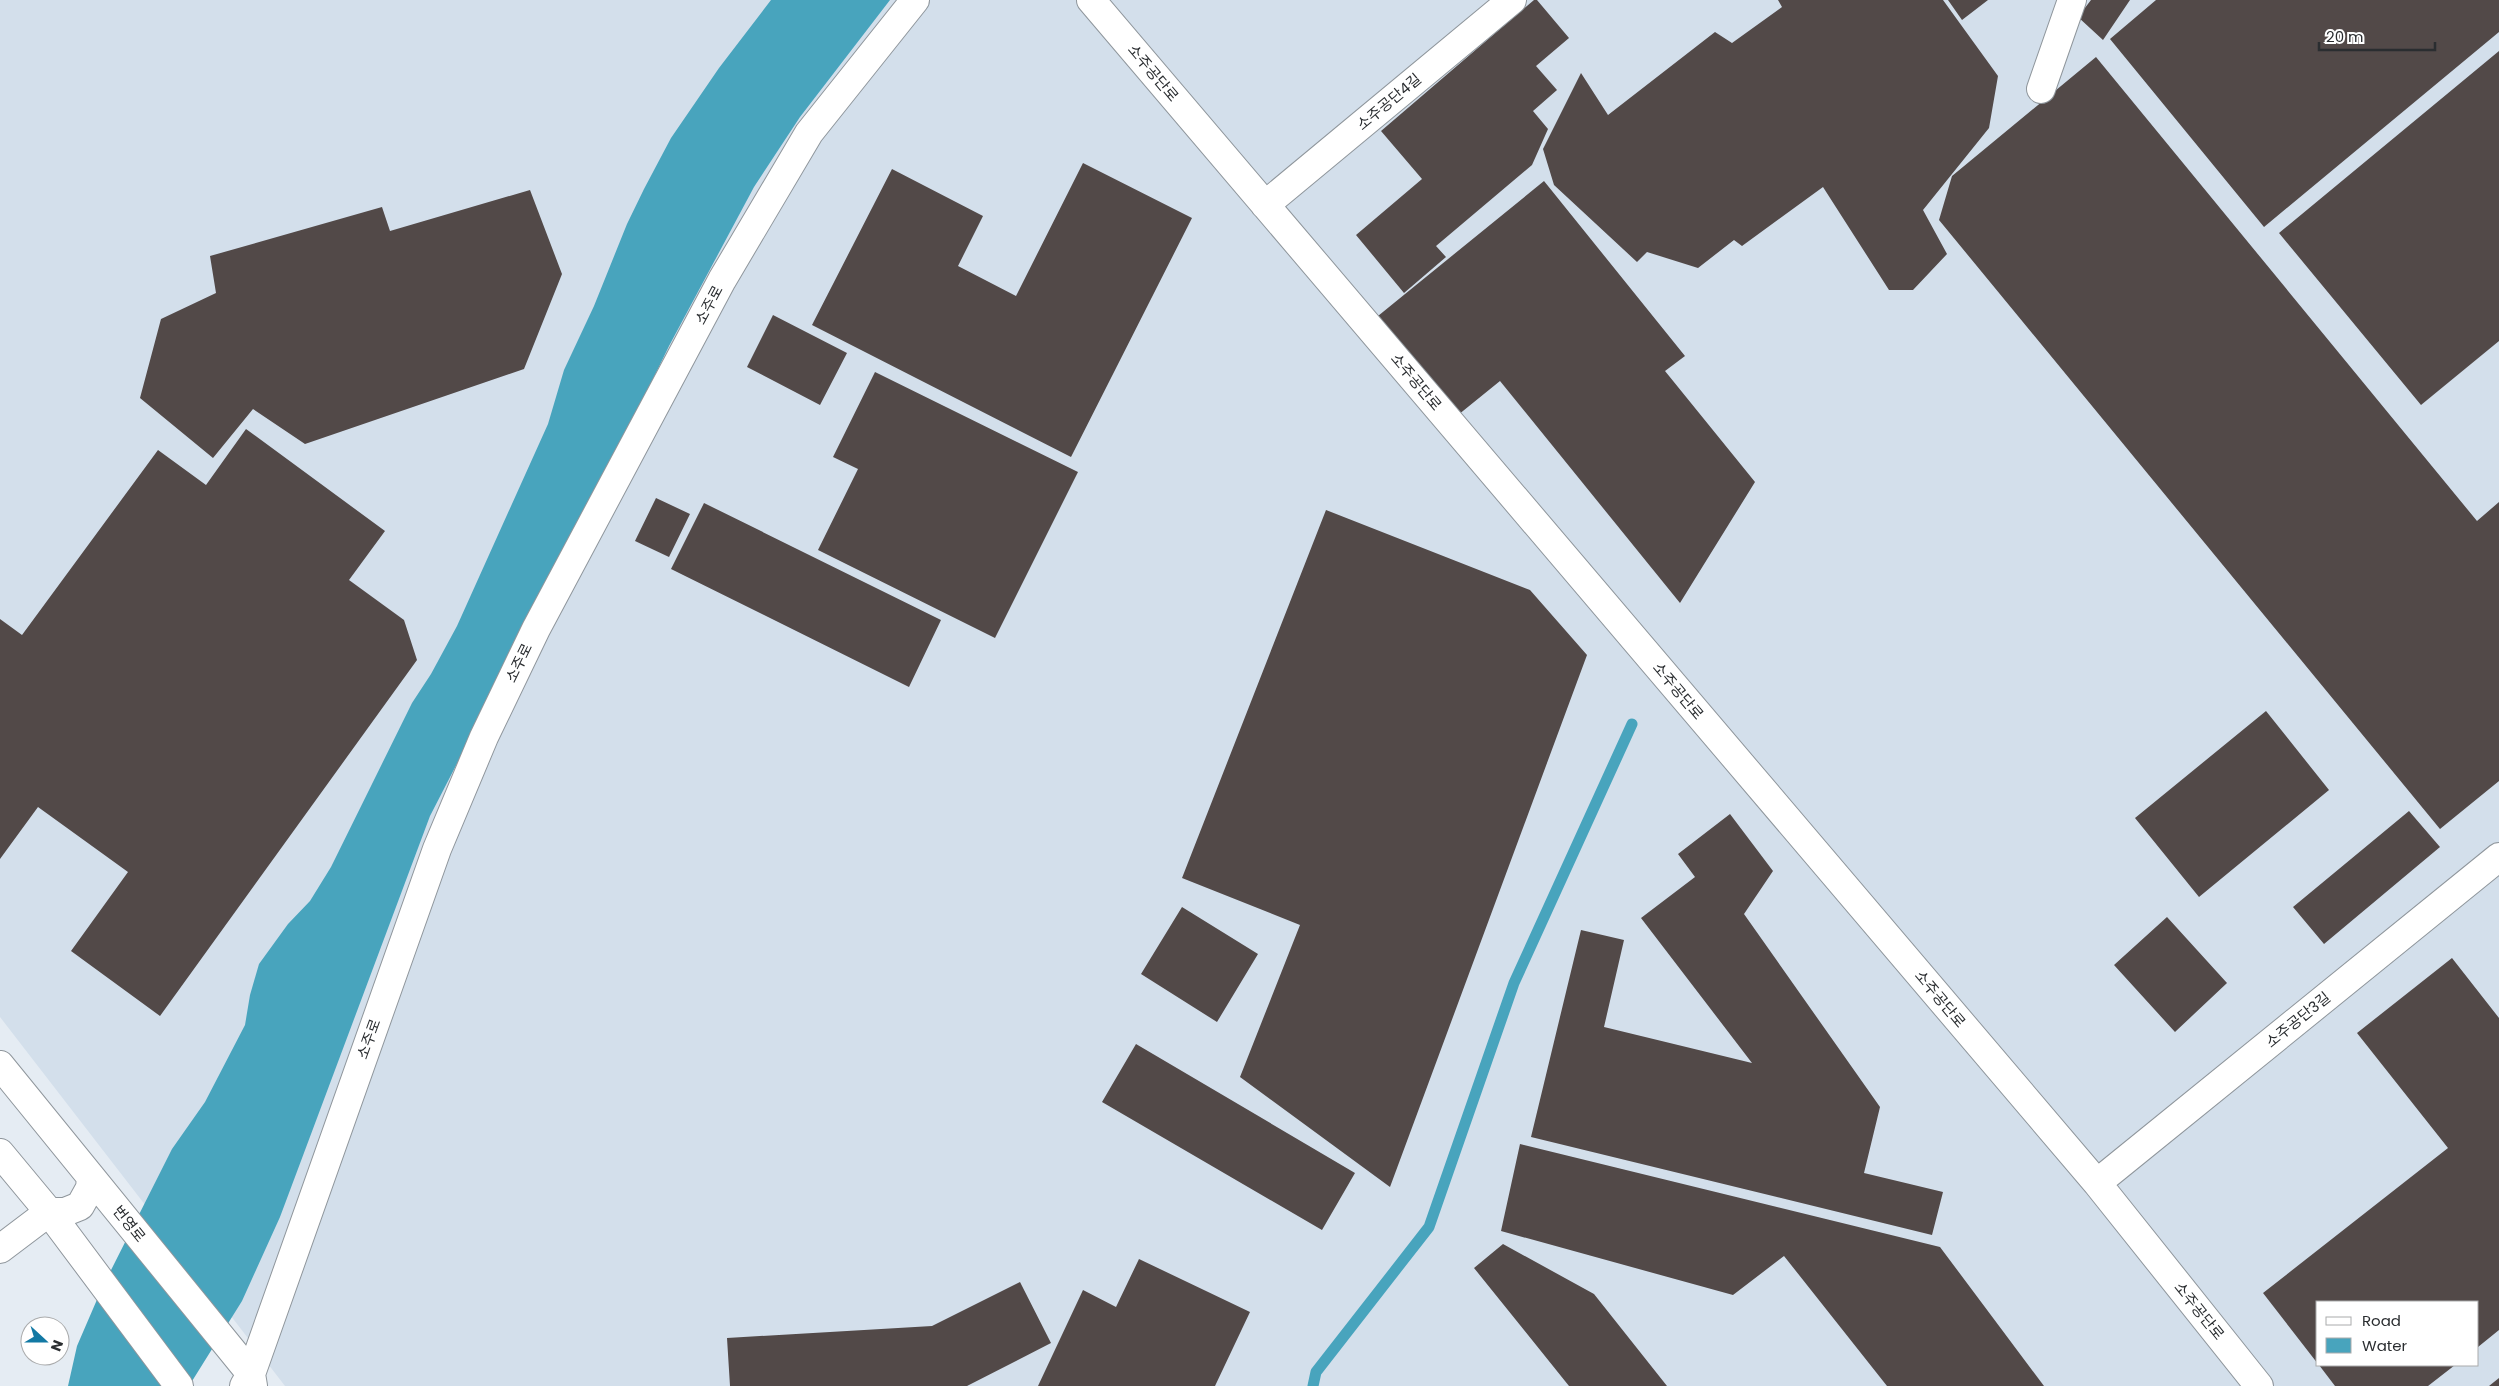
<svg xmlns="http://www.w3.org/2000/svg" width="2499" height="1386" font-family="Poppins,'Noto Sans KR',sans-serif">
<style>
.built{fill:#d3dfeb;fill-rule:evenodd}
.water{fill:#48a4bd}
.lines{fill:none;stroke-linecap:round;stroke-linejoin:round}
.stream{stroke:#48a4bd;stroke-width:11}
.building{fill:#524948}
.minor-casing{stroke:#8f969c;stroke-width:30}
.minor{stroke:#fff;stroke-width:28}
.labels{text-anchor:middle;stroke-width:5;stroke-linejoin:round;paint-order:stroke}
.street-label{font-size:15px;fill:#2a2d30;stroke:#fff}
</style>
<rect width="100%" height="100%" fill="#e5ecf3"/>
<path class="built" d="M0,0H2499V1386H285L0,1017ZM2318,1302H2478V1365H2318Z"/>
<path class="water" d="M771,0H890L800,117L754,187L669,346L625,437L430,816L280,1217L242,1301L189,1386H68L77,1346L102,1288L172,1149L205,1102L245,1025L250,995L259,964L288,924L310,901L331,867L412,703L431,674L457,626L548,424L564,370L594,306L627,224L644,189L671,138L719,68Z"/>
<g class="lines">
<path class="stream" d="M1313,1386L1316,1372L1429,1227L1514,983L1632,724"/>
</g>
<path class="building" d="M1534,0H1537L1569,38L1536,66L1557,90L1533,111L1548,129L1532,165L1436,246L1446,257L1404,293L1356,235L1422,179L1381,131Z
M1778,0H1943L1998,76L1989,128L1923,210L1947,254L1913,290H1889L1823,187L1742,246L1734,240L1698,268L1647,252L1637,262L1554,185L1543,149L1581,73L1608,115L1715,32L1732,43L1782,7Z
M1948,0H1988L1962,20Z
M2091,0H2130L2103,40L2078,17Z
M2156,0H2499V32L2264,227L2110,39Z
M2499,51V341L2421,405L2279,233Z
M2096,57L2477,521L2499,502V781L2440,829L1939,220L1952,176Z
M1083,163L1192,218L1071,457L812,325L892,169L983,216L958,266L1016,296Z
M1544,181L1685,356L1665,371L1755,482L1680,603L1500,381L1458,415L1378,316Z
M530,190L562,274L524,369L305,444L253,409L213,458L140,398L161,319L216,293L210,256L382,207L390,231Z
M773,315L847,353L820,405L747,367Z
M875,372L1078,472L995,638L818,550L858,469L833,457Z
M246,429L385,531L349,580L404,620L417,660L160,1016L71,951L128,872L38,807L0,859V619L22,635L158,450L206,485Z
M656,498L690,514L669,557L635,541Z
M704,503L941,620L909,687L671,569Z
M1326,510L1530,590L1587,655L1390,1187L1240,1077L1300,925L1182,878Z
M2266,711L2329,790L2199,897L2135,818Z
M2409,811L2440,847L2324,944L2293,907Z
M1730,814L1773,871L1744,914L1880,1107L1864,1173L1943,1192L1932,1235L1531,1137L1581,930L1624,940L1604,1027L1752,1063L1641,918L1695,877L1678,854Z
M1182,907L1258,954L1217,1022L1141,974Z
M2167,917L2227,983L2175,1032L2114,965Z
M2452,958L2499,1018V1330L2478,1347V1302H2318V1364L2263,1293L2448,1148L2357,1033Z
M1136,1044L1355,1173L1322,1230L1102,1102Z
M1520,1144L1940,1247L2044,1386H1887L1784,1256L1733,1295L1501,1231Z
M1503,1244L1594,1294L1667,1386H1569L1474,1268Z
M1139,1259L1250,1312L1215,1386H1038L1083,1290L1116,1307Z
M1020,1282L1051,1343L967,1386H730L727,1338L932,1326Z
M2319,1365H2455L2428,1386H2335Z
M2499,1378V1386H2489Z"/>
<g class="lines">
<g class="minor-casing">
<path id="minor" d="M1091,0L2097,1183L2259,1386
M2041,89L2072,0
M1265,205L1512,0
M0,1065L251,1374L253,1386
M0,1153L49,1212L179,1386
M2097,1183L2499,857
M0,1249L49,1212H65L80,1206L90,1188L91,1177
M244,1386L251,1374L437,849L484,737L536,629L722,280L809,133L915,0"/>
</g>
<use href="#minor" class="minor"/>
</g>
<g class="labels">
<g class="street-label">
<text transform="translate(1153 73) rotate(50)" y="5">소주공단로</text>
<text transform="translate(1389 102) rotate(-40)" y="5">소주공단4길</text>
<text transform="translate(709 305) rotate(-62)" y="5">소주로</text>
<text transform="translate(1416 382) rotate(50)" y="5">소주공단로</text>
<text transform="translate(519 663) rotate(-64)" y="5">소주로</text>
<text transform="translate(1678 691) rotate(50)" y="5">소주공단로</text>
<text transform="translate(1940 999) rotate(50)" y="5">소주공단로</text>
<text transform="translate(2298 1020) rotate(-39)" y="5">소주공단3길</text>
<text transform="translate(369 1039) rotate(-70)" y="5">소주로</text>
<text transform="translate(129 1224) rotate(51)" y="5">번영로</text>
<text transform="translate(2199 1311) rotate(51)" y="5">소주공단로</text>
</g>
</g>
<rect x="2316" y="1301" width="162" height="65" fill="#ffffff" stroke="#aaabac"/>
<rect x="2326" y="1317" width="25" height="8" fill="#ffffff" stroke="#aaabac"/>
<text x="2362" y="1326" font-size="15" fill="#2a2d30">Road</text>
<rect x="2326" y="1338" width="25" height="15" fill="#48a4bd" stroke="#aaabac"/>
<text x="2362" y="1351" font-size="15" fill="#2a2d30">Water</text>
<g transform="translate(45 1341) rotate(111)"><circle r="24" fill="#ffffff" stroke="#aaabac"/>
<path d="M0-4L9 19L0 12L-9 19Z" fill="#1279a4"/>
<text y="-8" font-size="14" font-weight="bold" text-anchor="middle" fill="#2a2d30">N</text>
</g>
<path d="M2319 42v8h116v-8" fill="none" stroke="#2a2d30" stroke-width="2.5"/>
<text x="2326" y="42" font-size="15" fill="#2a2d30" stroke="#ffffff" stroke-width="4" paint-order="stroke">20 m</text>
</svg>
